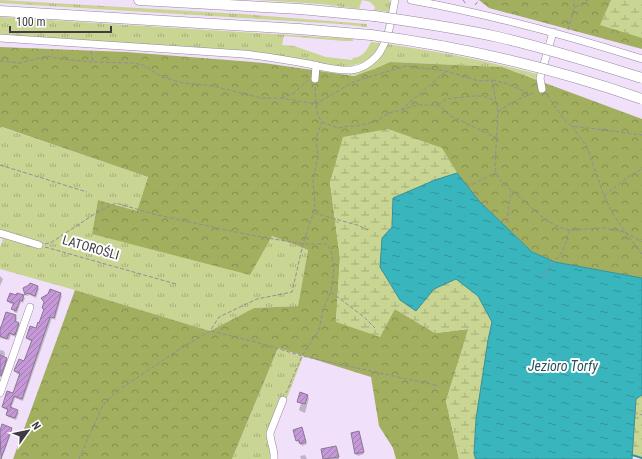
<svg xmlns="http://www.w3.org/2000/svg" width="642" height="459" font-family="'Roboto Condensed',sans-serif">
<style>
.grass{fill:url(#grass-tufts)}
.forest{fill:url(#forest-crowns)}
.wetland{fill:url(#wetland-marsh)}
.water{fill:url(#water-ripples);stroke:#3b9099}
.shadow{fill:#0003}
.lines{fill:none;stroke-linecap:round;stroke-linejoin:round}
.stream{stroke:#3b9099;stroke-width:2}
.building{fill:url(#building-hatch);stroke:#88798f}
.minor-casing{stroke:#96869d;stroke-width:8}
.highway-casing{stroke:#96869d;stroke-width:11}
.path{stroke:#968a9c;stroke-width:1;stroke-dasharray:4 2;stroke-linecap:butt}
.minor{stroke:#fff;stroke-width:7}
.highway{stroke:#fff;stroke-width:10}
.highway-bridge-casing{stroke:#96869d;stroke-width:11;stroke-linecap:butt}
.highway-bridge{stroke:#fff;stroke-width:10}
.labels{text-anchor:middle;stroke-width:4;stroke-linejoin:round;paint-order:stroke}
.street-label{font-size:13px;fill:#413a44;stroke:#fff}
.water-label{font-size:14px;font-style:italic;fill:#23565a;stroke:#fff}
</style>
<defs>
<pattern id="grass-tufts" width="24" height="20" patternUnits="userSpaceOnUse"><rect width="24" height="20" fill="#c9d592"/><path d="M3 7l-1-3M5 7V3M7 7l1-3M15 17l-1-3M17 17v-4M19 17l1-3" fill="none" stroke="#a5ae79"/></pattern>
<pattern id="forest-crowns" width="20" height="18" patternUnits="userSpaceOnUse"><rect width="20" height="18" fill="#a1af5f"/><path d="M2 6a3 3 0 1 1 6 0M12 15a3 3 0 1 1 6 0" fill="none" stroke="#858f50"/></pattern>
<pattern id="wetland-marsh" width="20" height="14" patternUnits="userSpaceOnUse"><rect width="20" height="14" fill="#c9d592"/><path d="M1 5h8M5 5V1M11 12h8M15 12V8" fill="none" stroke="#a5ae79"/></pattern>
<pattern id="water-ripples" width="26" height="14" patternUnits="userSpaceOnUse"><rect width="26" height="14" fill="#39b5be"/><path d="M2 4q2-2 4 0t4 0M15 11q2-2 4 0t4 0" fill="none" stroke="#32949c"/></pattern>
<pattern id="building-hatch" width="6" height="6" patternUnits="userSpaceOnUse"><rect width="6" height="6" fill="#c698da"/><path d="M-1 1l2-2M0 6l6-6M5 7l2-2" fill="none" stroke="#a27db2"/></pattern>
</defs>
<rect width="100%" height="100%" fill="#f1e0f9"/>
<path class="grass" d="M0,0L242,14L367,24V27L340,24L0,3Z
M256,0H389L391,4L389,12L374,10L375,7L370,2L362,0L359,9L321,4Z
M0,17L353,39V41H344L284,36L282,45L294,46L326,57L352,60L353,58C363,57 367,50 371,42L381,43L376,51L369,59L361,63L345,67L333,66L266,53L0,35Z
M387,44C437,51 488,61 537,74L538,80L502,67L390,62C375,70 360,77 343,74C369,72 375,66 387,44Z
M1,127L148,177L137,211L98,200L92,234L272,236L308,250L298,306L254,308L210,331L75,290L0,269V247L3,239L0,238V128Z
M278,348L303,357L287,398L283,397L267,437L271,444L272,459H232Z"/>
<path class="forest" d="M479,0H642V49L489,8Z
M0,47L126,52L264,63L354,76L377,68L390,62L502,67L642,119V278L555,262L532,252L479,201L457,173L441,148L330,182L340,258L336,322L395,309L435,333L469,329L446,401L459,459H396L393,448L379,426L371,377L278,348L232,459H13L75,290L210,331L254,308L298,306L308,250L272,236L250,275L92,234L98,200L137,211L148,177L2,127L0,128Z"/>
<path class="wetland" d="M611,0H642V38L600,25Z
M388,129L442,148L457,173L479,201L532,252L555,262L642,278V459L632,455V459H459L446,401L468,329L435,333L395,309L380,337L336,322L340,258L330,182L343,137Z"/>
<path class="water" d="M457,173L479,201L532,252L555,262L642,278V395L636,399L632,459H476L474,454L476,419L488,340L492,322L478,296L456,279L434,289L416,311L400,300L380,267L382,238L392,227L393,198L435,180Z"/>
<path class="shadow" d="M0,276L3,279L0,286Z
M31,285L38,287L39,289L36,298L30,295L27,296L26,294Z
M60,294L62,296L55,320L52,318L23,401L15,398L11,409L17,411L19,413L16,420L8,417L7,414L8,410L4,409L3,407L14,394L21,375L17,374L15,371L25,362L32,342L28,340L27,338L37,329L40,324L44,311L43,308Z
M23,296L25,298L23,303L21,302L17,313L14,312L13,309L14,305L9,303L8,301Z
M15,316L17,318L16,323L20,326L16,337L11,335L9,340L0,338V333Z
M0,350L4,351L5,354L4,358L8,361L3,375L0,374Z
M307,396L309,398L305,413L300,411L299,409L301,404L298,402Z
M11,429L12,431L4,453L0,452V431Z
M302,431L307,444L302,446L300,442L298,443L297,440Z
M359,432L364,454L358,456L356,454Z
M336,448L339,459H324L322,450Z
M305,455L307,459H301L300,456Z"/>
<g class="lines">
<path class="stream" d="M632,455L642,458"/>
</g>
<path class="building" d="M30,283L38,286L35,296L28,293L25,295L23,288L29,285Z
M50,289L61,293L54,318L50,317L22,399L14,396L10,407L18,410L15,418L6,415L8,409L2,407L7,391L13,393L20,373L14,371L15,368L19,359L24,361L32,340L26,338L30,326L36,328L38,322L39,323L44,309L42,308L44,302L41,298L48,294Z
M10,293L16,295L17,293L24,295L22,301L20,300L16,311L11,309L14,303L7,301Z
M6,312L16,315L15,321L19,323L15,335L9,333L7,339L0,336V327H1Z
M0,355L7,358L1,376H0Z
M300,392L308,395L305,404L297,402Z
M2,424L12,428L1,459L0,431Z
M302,427L306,442L300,444L299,440L296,441L293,430Z
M359,431L364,452L355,454L351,433Z
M336,446L339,457L323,459L321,449Z"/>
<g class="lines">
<g class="minor-casing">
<path id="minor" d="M411,0C489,14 566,35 642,59
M0,38L243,54C265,56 287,60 309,64C323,67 338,71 352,70C361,69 369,64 376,57C389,42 391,19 395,0
M315,79L316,65
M542,89L540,78L553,32
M0,233L39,245
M0,393L30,307
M274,459C275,450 270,442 270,433L283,400"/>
</g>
<g class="highway-casing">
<path id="highway" d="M139,0L300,9L374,16
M0,11L299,29L371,35"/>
</g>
<path class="path" d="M463,0L466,4
M475,5L479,0
M574,7V0
M568,30L574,8L588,0
M91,51L93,62L134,63L143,65L162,77L183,83L213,86L261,98H281L316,104L353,82L406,66L446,71L479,81L492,80L498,112L495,165L496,173L501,181L542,217L556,226L569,230L603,228L625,232L642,242
M0,61L21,63L47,56L61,59L92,62
M492,80L508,84L528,93
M315,87L316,104L318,116L322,122L338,128L349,126H357L377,121L388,113L401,110L445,72
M547,95L567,123L572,126L642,135
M281,98L294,93L308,80
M438,105L446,99L472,96H484L495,101
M401,110L418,105H438L451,116L497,138
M498,112L511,103L535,92
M572,126L587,147L604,196L613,214L625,232L642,254
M0,165L87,192
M467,187L495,173
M604,196L628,177L642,169
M314,213L357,225L368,230
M507,222L511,191
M45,244L52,242L96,213L116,203L157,215L250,235L303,244H327L331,251L334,268L331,292L323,309L319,330L302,356L286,393
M45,247L176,284
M542,277L544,278C546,267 558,260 563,250C566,244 567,237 569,231
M331,292L364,317L375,328
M211,331L256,342L302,356L439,386
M634,412L642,415
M79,459L103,405L117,391L180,349L210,331L219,317L257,299L292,292L303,244L315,208L313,180L318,156L316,138L322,122"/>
<use href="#minor" class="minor"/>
<use href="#highway" class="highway"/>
<g class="highway-bridge-casing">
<path id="highway-bridge" d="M374,16C415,22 457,28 498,37C547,48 594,63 642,78
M371,35C464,47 553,68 642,99"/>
</g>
<use href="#highway-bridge" class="highway-bridge"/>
</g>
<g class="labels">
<g class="street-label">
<text transform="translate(91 247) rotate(16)" y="5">LATOROŚLI</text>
</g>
<g class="water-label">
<text x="563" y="371">Jezioro Torfy</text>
</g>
</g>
<g transform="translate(28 431) rotate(57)" stroke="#ffffff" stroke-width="3" paint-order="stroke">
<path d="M0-3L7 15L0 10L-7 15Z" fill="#413a44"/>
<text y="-6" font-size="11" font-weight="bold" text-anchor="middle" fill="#413a44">N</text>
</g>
<path d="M10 26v6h101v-6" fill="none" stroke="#413a44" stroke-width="2"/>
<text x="16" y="26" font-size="12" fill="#413a44" stroke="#ffffff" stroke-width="3" paint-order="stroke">100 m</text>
</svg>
